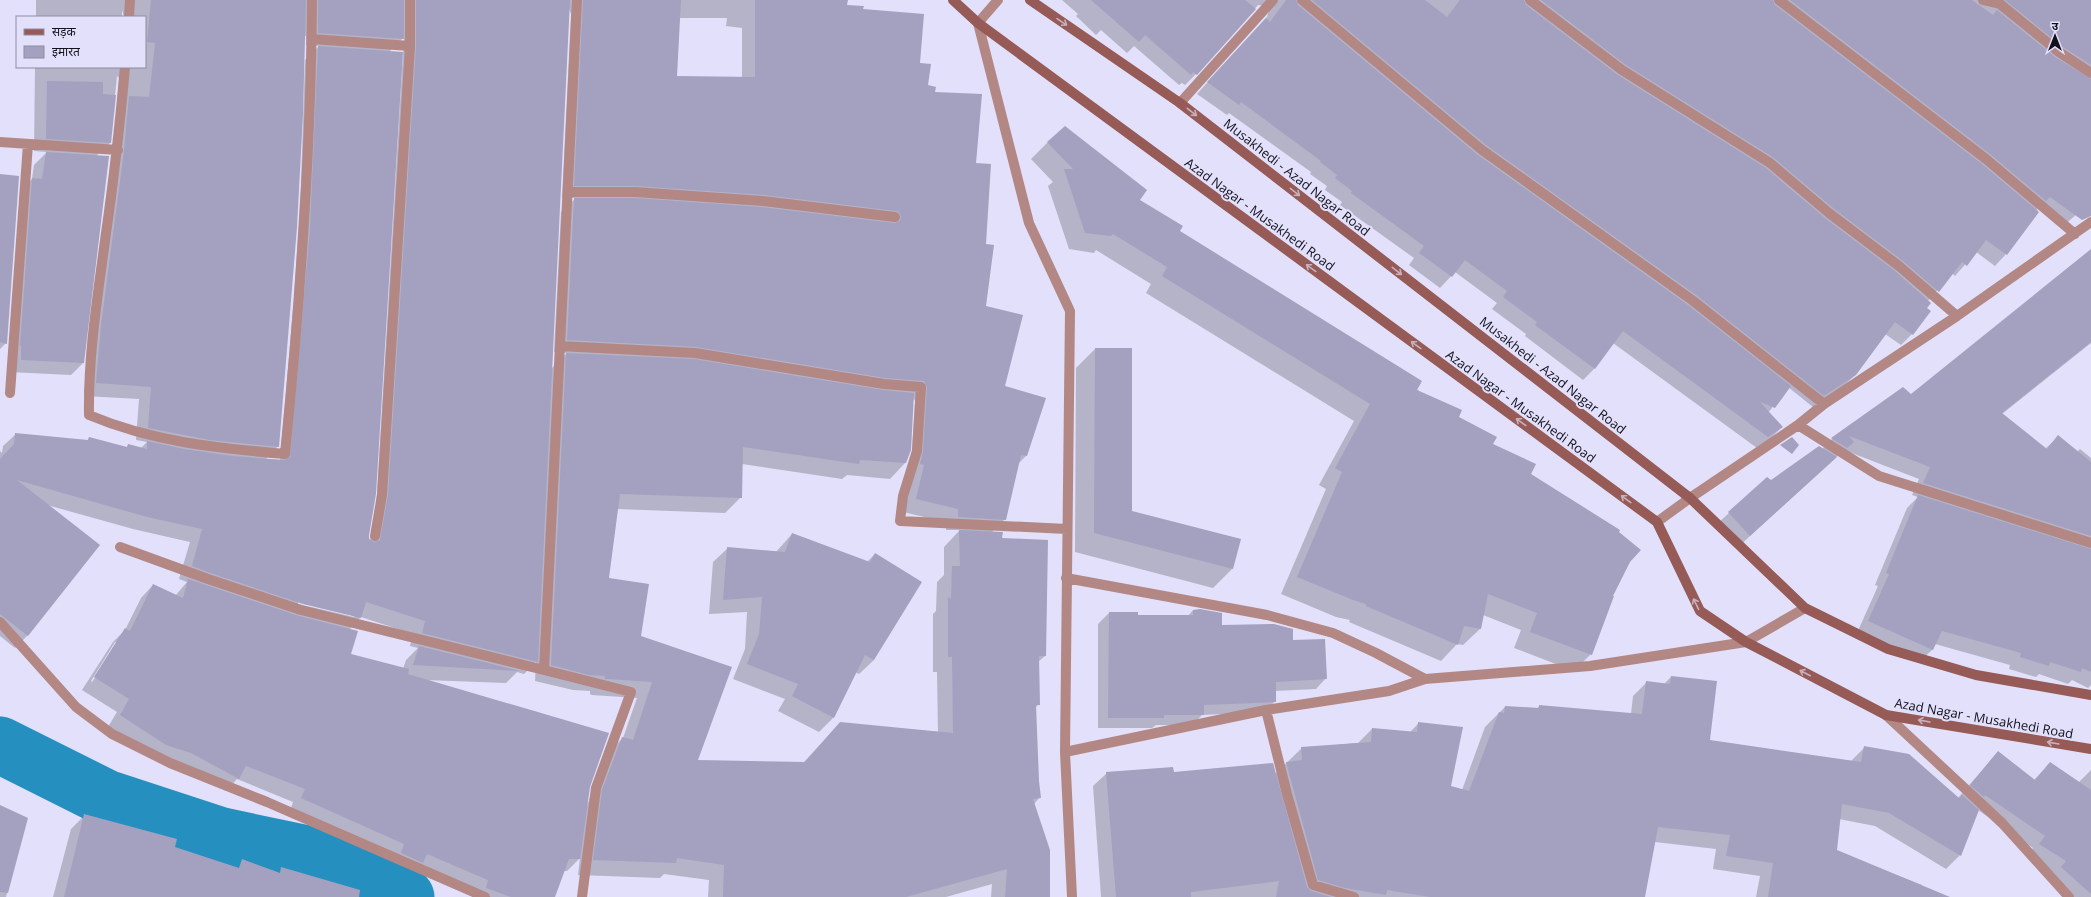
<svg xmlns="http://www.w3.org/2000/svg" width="2091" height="897" font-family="'Open Sans','Noto Sans Devanagari',sans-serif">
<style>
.shadow{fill:#0003;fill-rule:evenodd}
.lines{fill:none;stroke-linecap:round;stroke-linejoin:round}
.river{stroke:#2590c0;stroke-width:57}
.building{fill:#a4a0c0}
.minor{stroke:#b28784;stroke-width:10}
.secondary{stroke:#965a57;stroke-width:10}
.oneway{stroke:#c7b1c1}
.labels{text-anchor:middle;stroke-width:4;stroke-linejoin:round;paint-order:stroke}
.street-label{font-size:13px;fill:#13111c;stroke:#e2e0fa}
</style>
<rect width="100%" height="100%" fill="#e2e0fa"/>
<path class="shadow" d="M36,0H847L846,6L862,10L919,64L927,86L934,93L975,164L985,245V307L1003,386L1026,456L1018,464L1005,519L991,533L1000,538L1045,656L1038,662L1039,704L1035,708L1038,781L1040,797L1034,804L1043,897H991L992,884L946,897H708L709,880L664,874L660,878L578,875L580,858L567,871H564L554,897H475L417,868L410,875L389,866L392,857L290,811L293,802L237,779L226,791L108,727L117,712L82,690L113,642L125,630L141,598L153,585L175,596L187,582L179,579L190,542L133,529L47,505L28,635L15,648L0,636V451L2,453L3,446L16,434L87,441L89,438L126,448L129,445L141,448L147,442L136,440L139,399L84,396L91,316L112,164L119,78L117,76L110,143L96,156L83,363L71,375L9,372L20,191L32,179L34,165L47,152L34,151L35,67H145V17H124L122,10V17H36ZM569,9L571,14L562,198H576L561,212L554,352L567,353L551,369ZM679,18H727L726,26L742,28V78L676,77ZM304,36H306V45L319,46L305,60L301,184L294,298L280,460L266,459L278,446ZM404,37L376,509L370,541L368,535L389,52ZM913,397L915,401L911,465L903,512L946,522V530H960L944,547V575L937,582L936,611L933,614V672H937L938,732L840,723L803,763L697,761L640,637L608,578L617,509L725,513L741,497L742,464L842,479L847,475L890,479L905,463ZM298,602L354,615V617L298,604ZM361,617L413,634L410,646L418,648L406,660L403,669L349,654V630ZM115,642H118L92,682L91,681ZM536,662L535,681L573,690L590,691V694L592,695L637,698L623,738L606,754L587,806L589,787L425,680L506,683L517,672L524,674Z
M1062,0H2091V202L2063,226L2038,208L2006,254L1995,266L1976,252L1955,276L1952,273L1928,301L1912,334L1901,345L1885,334L1856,374L1844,386L1813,407L1788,387L1768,413L1782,427L1771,438L1757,448L1613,343L1594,369L1583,380L1525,336L1526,334L1492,309L1497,303L1455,272L1440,288L1409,265L1414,258L1340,205L1342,202L1325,190L1327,186L1310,174L1311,172L1229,113L1227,115L1197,94L1267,17L1269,10L1266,6L1258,5L1196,74L1185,85L1182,83L1179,85L1134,46L1127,53L1101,30L1096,35L1076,16L1078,14Z
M1048,142L1138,200L1179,231L1458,417L1530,474L1618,532L1629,562L1611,596L1591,654L1574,671L1514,648L1521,630L1483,615L1480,629L1463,645L1457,644L1441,661L1349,622L1350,620L1336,617L1281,594L1326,489L1319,485L1354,421L1146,293L1151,284L1096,250L1094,253L1069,249L1048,186L1053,182L1031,159Z
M0,175L6,343L0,349Z
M2091,269V343L2002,414L2045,449L2058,437L2077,452L2080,449L2091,458V685L2088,688L2072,680L2068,684L2039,674L2036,677L2009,669L2010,665L1935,644L1932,650L1920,661L1857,633L1878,586L1875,585L1907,508L1918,497L1912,495L1919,479L1844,450L1737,548L1716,525L1729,513L1771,482L1822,449L1832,439L1903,389L1911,396Z
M1095,349L1131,512L1240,539L1232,569L1213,588L1075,552L1076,368Z
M792,534L867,562L875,554L874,660L859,674L855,672L833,718L819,732L778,711L785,699L733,679L745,649L747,612L709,614L713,562L728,548L776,552Z
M1193,610L1221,626L1292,641L1326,678L1316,689L1275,691V701L1265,712L1202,715L1192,725H1156L1152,728H1098V624L1109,613L1137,616H1188Z
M1671,677L1709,741L1851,761L1865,747L1958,798L1998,752L2034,780L2050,763L2079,782L2091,770V897H2069L2050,879L2055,874L2028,856L2033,848L1978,810L1960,855L1946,869L1875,826L1839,819L1835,851L1922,885L1917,897H1756L1760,876L1713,869L1716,849L1655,842L1644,897H1101L1093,786L1107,773L1275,774L1302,748L1358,743L1372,729L1410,732L1419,723L1450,787L1462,790L1485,727L1505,707L1537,709L1539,706L1631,714L1633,696L1647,682L1664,684Z
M0,806L27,818L6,897H0Z
M85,815L235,868L242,861L277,873L282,868L320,882L360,892L359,897H53L71,829Z"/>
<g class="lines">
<path class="river" d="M0,745L106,798L222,836L307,854L390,886L406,897"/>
</g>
<path class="building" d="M151,0H306L303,114L297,227L279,447L210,440L148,428L151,387L96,383L101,325L124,151L129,96L149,97L155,43L147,42Z
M318,0H404V39L318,33Z
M416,0H570L538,662L422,633L425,621L366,602L361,618L303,604L210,573L192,566L202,529L147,517L17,480L100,545L28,636L0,614V459L14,444L15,433L88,440L89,437L127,447L128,444L147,449V441L184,449L233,456L284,460L290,457L310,228L318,46L403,52L376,494L369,535V539L374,542L380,540L388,495L416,46Z
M583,0H681L677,76L755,77V0H848L847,5L864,6L863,9L924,14L920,63L931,64L928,85L936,87L935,92L982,94L976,163L991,164L986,244L994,245L986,306L1023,315L1005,386L1046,398L1027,456L1021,455L1006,520L958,517V509L916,499L924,465L920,464L923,451L927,387L924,381L885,378L696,347L567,340L574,198H635L762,207L894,223L900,221L901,217L899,212L896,211L764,195L635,186H574Z
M1091,0H1245L1256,9L1197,75L1193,72L1191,75L1145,35L1139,42Z
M1286,0H1296L1298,5L1478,155L1688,305L1791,386L1775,408L1760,402L1783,427L1768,437L1623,331L1595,369L1535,325L1537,322L1503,297L1507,291L1465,260L1452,277L1419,253L1424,246L1351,193L1352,191L1335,178L1337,175L1320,162L1321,161L1241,102L1239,105L1207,82L1266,18L1270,22Z
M1312,0H1425L1447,17L1460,0H1524L1526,5L1618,75L1766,168L1825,218L1895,271L1931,303L1927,308L1931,311L1913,335L1895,322L1856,375L1824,396L1696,295L1486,145Z
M1541,0H1773L1775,5L1982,164L2039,212L2007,255L1986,240L1967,266L1962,262L1939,292L1903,261L1833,208L1774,158L1626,65Z
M1790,0H1972L1993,15L1997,10L2055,57L2091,79V216L2082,220L2050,197L2046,201L1990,154Z
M2005,0H2091V65L2063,47Z
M47,81L103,82V94L116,95L111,143L46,139Z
M1065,126L1147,190L1140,200L1183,226L1180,231L1422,381L1417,390L1462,410L1459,417L1497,437L1493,444L1536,464L1531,474L1620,530L1619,532L1641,550L1630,562L1613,596H1614L1592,655L1530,632L1537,613L1488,594L1481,629L1464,626L1458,645L1366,606V604L1353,600L1297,577L1342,472L1335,468L1370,404L1162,276L1167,267L1113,234L1111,236L1085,233L1064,169H1073L1047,142Z
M46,152L109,156L84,363L21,360V346H20L32,178L42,179Z
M0,174L19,176L7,344L0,342Z
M2091,249V342L2002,413L2047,449L2058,435L2091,462V536L1923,483L1930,467L1849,436L1854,442L1847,448L1831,438L1903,387L1911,394Z
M1095,348H1132V511L1241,539L1233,569L1094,533Z
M566,353L694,359L883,390L914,393L911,450L906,463L860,460L859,464L743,447L742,498L620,494L609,578L649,584L641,636L732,667L698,760L805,762L840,722L953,733L952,657H948V597L951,599L952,566H960L959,530L1003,532L1002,538L1048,540L1046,656H1039L1040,705H1036L1039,781L1041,798L1033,799L1050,850V897H1005L1007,869L906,897H723L724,865L677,858L676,863L593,860L602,790L622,737L633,740L652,682L608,679H605V676L589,675L551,665Z
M1792,437L1799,445L1792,454L1780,445Z
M1819,446L1837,457L1750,536L1728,512L1767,477L1771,480Z
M1918,495L2091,549V672L2082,668L2081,672L2050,662L2049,666L2020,657L2021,653L1942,631L1933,650L1868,621L1889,574L1886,573Z
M792,533L870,562L875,553L922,582L874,660L865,655L834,718L792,696L798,684L747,664L759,634L762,597L723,600L727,547L785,552Z
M188,579L299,616L358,631L351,654L409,669L408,674L609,733L590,787L580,859H569L555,897H511L486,888L488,880L427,854L423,863L401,853L404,844L301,798L305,789L246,766L239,779L191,753L166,745L120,715L129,699L94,677L125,628L130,631L153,584L183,598Z
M1200,609L1222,613V625L1274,624L1293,629V640L1325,639L1327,679L1276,682V702L1204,705V715H1164V718H1108L1109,612H1138V615H1193V610Z
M419,646L520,671L413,665Z
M1671,676L1717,681L1710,740L1861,762L1864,746L1909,754L1959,798L1962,795L1979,810L1961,856L1889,813L1842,804L1837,850L1950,897H1768L1773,863L1726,856L1730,835L1658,827L1645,897H1430L1387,890L1386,895L1345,888L1318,880L1286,762L1302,760L1301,747L1371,742L1372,728L1417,732L1418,722L1463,727L1451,786L1469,791L1499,712L1504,713L1505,706L1539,708V705L1642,714L1646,681L1670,684Z
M1998,751L2035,780L2050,762L2091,790V894L2061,867L2066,861L2039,844L2045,836L1985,795L1984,797L1970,785Z
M1273,763L1307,887L1311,891L1331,897H1276L1279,881L1191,892V897H1116L1106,772L1173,767L1174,772Z
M0,805L28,818L8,893L0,892Z
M84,814L177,839L175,847L239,868L242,859L280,873L281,867L360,890L359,897H64Z"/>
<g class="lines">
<path class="minor" d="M998,0L978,23L1029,223L1070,311L1065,752L1072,897
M1302,0L1482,150L1692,300L1824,404
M1530,0L1622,70L1770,163L1829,213L1899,266L1957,316
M1779,0L1986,159L2075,234
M1983,0L2000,4L2059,52L2091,73
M129,17L130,0
M312,39L410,46V0
M125,67C120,123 114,178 106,233C98,294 88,354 89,415C153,442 216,448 285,454C300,303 311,152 312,0
M1180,103L1273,0
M0,142L118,150
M568,192H635L763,201L895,217
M560,346L695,353L884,384L921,387L917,451L903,496L900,521L1067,529
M10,393L28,144
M1798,425L1879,476L2091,543
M1657,522L1690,498L1798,425L1824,404L1957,316L2091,222
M375,536L382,495L410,46
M120,547L208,579L301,610L544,670L577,0
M1066,578L1267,615L1333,633L1376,653L1425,679
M0,622L76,707L112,734L170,763L267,802L485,897
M544,670L631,692L596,788L582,897
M1266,710L1287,794L1313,885L1354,897
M1886,715L2002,823L2069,897
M1065,752L1266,710L1389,691L1425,679L1590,666L1746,642L1805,608"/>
<path class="secondary" d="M953,0L978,23L1657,522L1700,611L1746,642L1886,715L2091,749
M1030,0L1180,103L1690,498L1805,608L1888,649L1976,675L2091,695"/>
</g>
<defs><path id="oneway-shaft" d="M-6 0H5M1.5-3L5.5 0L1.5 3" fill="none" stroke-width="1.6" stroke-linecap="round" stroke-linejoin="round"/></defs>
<g class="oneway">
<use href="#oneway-shaft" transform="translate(1062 22) rotate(34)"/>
<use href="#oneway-shaft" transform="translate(1192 112) rotate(38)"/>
<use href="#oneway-shaft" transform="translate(1295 192) rotate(38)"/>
<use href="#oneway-shaft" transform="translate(1311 268) rotate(-144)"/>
<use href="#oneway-shaft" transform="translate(1397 271) rotate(38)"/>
<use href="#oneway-shaft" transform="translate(1416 345) rotate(-144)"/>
<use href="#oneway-shaft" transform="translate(1521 422) rotate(-144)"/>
<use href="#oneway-shaft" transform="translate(1626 499) rotate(-144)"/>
<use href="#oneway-shaft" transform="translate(1696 604) rotate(-116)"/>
<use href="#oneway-shaft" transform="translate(1805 673) rotate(-153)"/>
<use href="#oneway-shaft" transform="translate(1924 721) rotate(-170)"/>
<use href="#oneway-shaft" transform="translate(2053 743) rotate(-170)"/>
</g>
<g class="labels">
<g class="street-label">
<text transform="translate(1297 177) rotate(38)" y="5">Musakhedi - Azad Nagar Road</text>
<text transform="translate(1260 214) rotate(36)" y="5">Azad Nagar - Musakhedi Road</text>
<text transform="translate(1553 375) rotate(38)" y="5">Musakhedi - Azad Nagar Road</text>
<text transform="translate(1521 406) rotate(36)" y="5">Azad Nagar - Musakhedi Road</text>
<text transform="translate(1984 718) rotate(10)" y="5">Azad Nagar - Musakhedi Road</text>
</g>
</g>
<rect x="16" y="16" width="130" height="52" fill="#e2e0fa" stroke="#8f8da1"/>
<rect x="24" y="29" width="20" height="6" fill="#965a57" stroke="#8f8da1"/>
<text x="52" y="36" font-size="12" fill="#13111c">सड़क</text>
<rect x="24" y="46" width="20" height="12" fill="#a4a0c0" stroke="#8f8da1"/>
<text x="52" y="56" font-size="12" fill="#13111c">इमारत</text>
<g transform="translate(2055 36)" stroke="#e2e0fa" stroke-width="3" paint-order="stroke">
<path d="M0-3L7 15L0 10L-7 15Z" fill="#13111c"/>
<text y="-6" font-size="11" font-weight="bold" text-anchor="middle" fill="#13111c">उ</text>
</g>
</svg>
